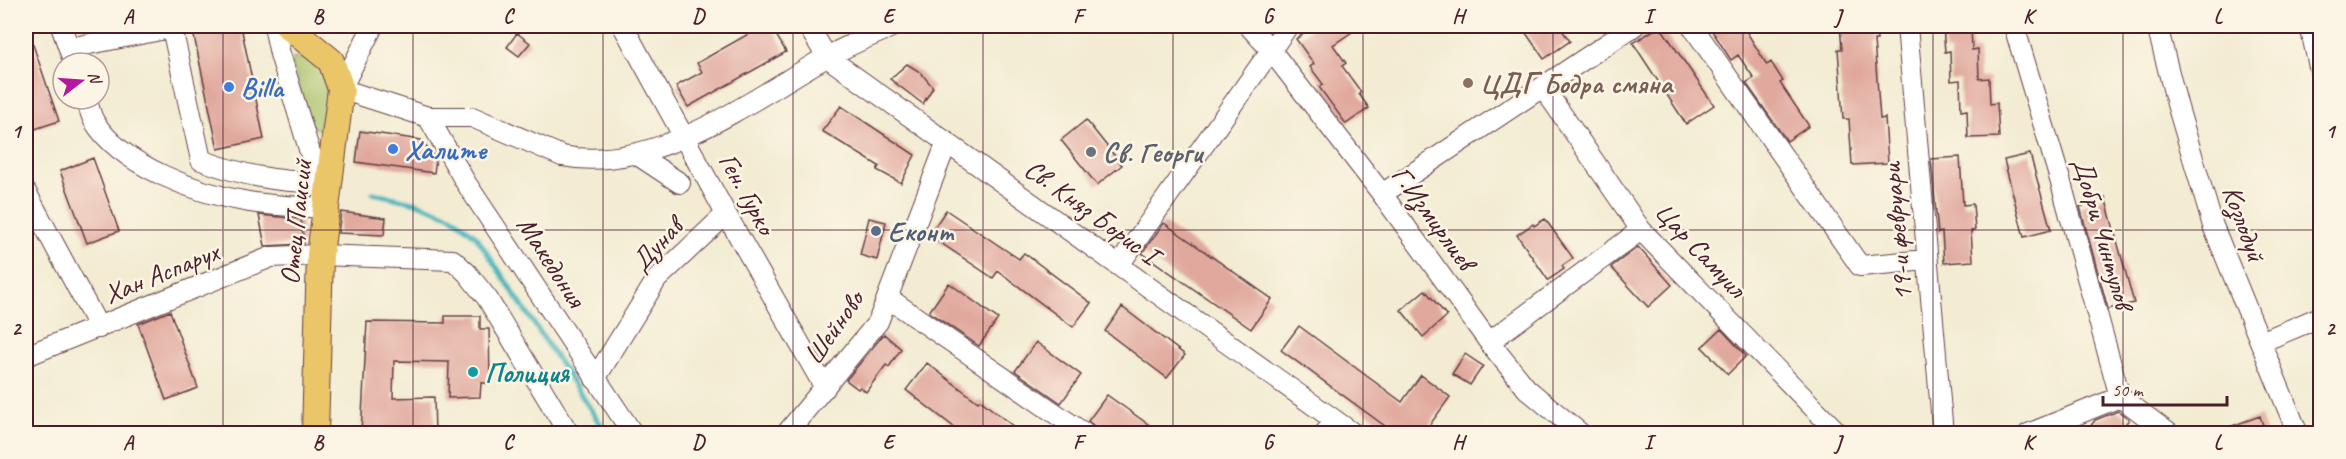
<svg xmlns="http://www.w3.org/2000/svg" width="2346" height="459" font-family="Caveat,sans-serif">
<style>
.green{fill:#a9c167;stroke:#7a7049;stroke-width:1.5}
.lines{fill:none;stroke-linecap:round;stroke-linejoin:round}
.stream{stroke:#44b4bc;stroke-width:5}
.building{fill:#e1a99e}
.minor-casing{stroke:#633e44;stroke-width:22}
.major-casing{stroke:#633e44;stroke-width:28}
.minor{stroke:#fff;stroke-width:20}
.major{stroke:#ebc669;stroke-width:26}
.grid{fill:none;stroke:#4a1f2b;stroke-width:1.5;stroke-opacity:0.55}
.education-dot{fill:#8d6e63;stroke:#fcf5e5;stroke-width:2}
.shop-dot{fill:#3f7fe0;stroke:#fcf5e5;stroke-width:2}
.worship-dot{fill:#6b7280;stroke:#fcf5e5;stroke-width:2}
.service-dot{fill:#5c6f8a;stroke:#fcf5e5;stroke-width:2}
.culture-dot{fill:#0f9aa8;stroke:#fcf5e5;stroke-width:2}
.labels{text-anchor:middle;stroke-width:5;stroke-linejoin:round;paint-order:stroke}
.education-label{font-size:28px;font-weight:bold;fill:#785e54;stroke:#fcf5e5;text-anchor:start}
.shop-label{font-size:28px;font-weight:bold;fill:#366cbe;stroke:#fcf5e5;text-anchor:start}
.worship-label{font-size:28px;font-weight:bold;fill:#5b616d;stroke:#fcf5e5;text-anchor:start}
.street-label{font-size:28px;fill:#4a1f2b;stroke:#fcf5e5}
.service-label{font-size:28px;font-weight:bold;fill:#4e5e75;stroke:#fcf5e5;text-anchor:start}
.culture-label{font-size:28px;font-weight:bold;fill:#0d838f;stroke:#fcf5e5;text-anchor:start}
.neatline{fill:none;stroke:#4a1f2b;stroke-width:2}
.grid-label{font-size:20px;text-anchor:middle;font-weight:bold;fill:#4a1f2b}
</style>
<rect width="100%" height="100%" fill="#fcf5e5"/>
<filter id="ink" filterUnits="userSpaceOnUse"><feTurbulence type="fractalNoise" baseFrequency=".0167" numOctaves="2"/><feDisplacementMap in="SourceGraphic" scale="12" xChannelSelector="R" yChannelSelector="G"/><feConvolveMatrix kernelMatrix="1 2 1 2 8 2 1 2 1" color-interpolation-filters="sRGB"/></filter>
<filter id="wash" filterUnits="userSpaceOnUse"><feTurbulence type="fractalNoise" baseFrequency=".008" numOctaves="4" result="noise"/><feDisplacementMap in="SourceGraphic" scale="24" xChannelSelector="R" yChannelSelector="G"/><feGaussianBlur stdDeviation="1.35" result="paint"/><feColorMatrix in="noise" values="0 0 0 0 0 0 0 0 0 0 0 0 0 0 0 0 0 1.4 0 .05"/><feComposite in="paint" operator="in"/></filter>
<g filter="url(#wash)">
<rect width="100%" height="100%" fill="#f3ecd3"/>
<path class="green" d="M293,57C309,58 319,64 331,74L324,124L319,129L311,128L292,64Z"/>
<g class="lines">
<path class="stream" d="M373,193L417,203L451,216L476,236L607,434"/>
</g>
<g id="blocks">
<path class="building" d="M241,26L264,139L218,149L194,36Z
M748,26H771L786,52L688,107L676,86L702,72L697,63L752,32Z
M1315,26H1361L1333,45L1346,63L1342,66L1361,92L1359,94L1369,108L1346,124L1319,87L1323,84L1310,67L1314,64L1296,39Z
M1521,26H1559L1570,41L1544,59Z
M1660,26L1714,105L1686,124L1633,43Z
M1709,26H1743L1767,65L1771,62L1783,81L1780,83L1809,126L1787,141L1746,83L1754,78L1738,55L1731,60Z
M1840,26H1876L1877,40H1874L1880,119L1885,118L1888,163L1852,165L1849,119H1843L1838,49H1842Z
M1943,26H1971L1972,50L1978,49L1979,79L1989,78L1990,104L1997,103L1999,137L1968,138L1967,110L1961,111L1960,80L1951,81L1950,51L1945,52Z
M28,30L59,121L26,132V31Z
M517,33L530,43L519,56L507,47Z
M907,64L920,72L933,87L923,104L890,79Z
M841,106L915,155L901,183L877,170L879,166L822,131Z
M1086,120L1122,165L1097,185L1061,140Z
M360,131L421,140L436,158L434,173L356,162Z
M2030,154L2051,230L2024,237L2004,160Z
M1960,157L1963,205L1973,204L1975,230L1971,231L1973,261L1944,263L1942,232L1938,233L1931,159Z
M93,158L119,231L87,243L60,171Z
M2105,197L2134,303L2108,309L2080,207Z
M946,210L1019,259L1024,253L1091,303L1073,327L998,271L993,278L929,235Z
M341,212L386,218L384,235L338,233Z
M259,215L301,219L304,244L265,246Z
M869,218L886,222L877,260L860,255Z
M1545,219L1573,258L1562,266L1564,269L1548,280L1517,235L1533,224L1534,226Z
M1164,223L1272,299L1251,329L1142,253Z
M1638,247L1672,285L1648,307L1611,267Z
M949,283L998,319L979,346L929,312Z
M1425,290L1447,316L1423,337L1401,310Z
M1122,307L1185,355L1167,378L1105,331Z
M170,311L198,388L166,400L138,324Z
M445,316H480V329H489L490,383H481L480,397L448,398L449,362L394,361L393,398L434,397L435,434H361L367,322L445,323Z
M1299,326L1402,402L1421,375L1450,397L1424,433L1415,426L1410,434H1396L1281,350Z
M1721,329L1746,356L1728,374L1702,347Z
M884,334L901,349L889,367L886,365L866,392L860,387L858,389L846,380Z
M1036,342L1081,375L1061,403L1015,371Z
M1465,354L1483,366L1470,385L1452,374Z
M927,363L978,402L980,400L1023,434H963L906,390Z
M1107,395L1162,434H1104L1088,421Z
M2118,411L2129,419L2119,434H2085L2095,420Z
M2260,416L2266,434H2215V432Z"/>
</g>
</g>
<g filter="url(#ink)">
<use href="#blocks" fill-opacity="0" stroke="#633e44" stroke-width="1.5"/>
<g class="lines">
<g class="minor-casing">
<path id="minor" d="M61,26L74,63
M373,26L341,89L428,117H472L562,156C654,174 748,102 823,59C846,46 871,36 894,26
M623,26L726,214L825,388
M808,26L827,57L1354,434
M1249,26L1270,49L1382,194L1489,342L1527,389L1581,434
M1692,26L1860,266L1927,260
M1907,26L1943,434
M2014,26L2061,183L2120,397L2170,434
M2157,26L2177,104L2213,226L2298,434
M2310,26L2320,71
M172,28L201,160C242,175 275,182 319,182
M69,48L181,26
M1543,87L1641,230L1839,434
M86,99C89,106 90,114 94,121C121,166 199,194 249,202C275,206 301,207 327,208L280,54L274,26
M428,117L466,183L633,434
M636,154L680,183
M26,192L99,328
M1382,194L1634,26
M1119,265L1288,26
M888,298L1085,434
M1489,342L1641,230
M2261,342L2320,317
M26,356L271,257L320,255L453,260L467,273L487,298L569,434
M595,379L657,279L726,214
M786,434L878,322L947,142
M1324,434L1336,421
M2028,434L2120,397"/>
</g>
<g class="major-casing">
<path id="major" d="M288,26L331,61L341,89L320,255L315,434"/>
</g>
<use href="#minor" class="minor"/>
<use href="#major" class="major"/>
</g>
</g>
<path class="grid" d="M223,26V434M413,26V434M603,26V434M793,26V434M983,26V434M1173,26V434M1363,26V434M1553,26V434M1743,26V434M1933,26V434M2123,26V434M26,230H2320"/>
<circle class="education-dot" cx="1468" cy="83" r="6"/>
<g class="shop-dot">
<circle cx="229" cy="87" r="6"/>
<circle cx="393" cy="149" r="6"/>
</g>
<circle class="worship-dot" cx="1091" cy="152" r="6"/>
<circle class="service-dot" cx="876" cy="231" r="6"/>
<circle class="culture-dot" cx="473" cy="372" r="6"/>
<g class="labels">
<g class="education-label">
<text x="1480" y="93">ЦДГ Бодра смяна</text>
</g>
<g class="shop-label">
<text x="241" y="97">Billa</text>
<text x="405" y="159">Халите</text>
</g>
<g class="worship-label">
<text x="1103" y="162">Св. Георги</text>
</g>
<g class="street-label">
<text transform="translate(748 193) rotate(61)" y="10">Ген. Гурко</text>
<text transform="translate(1092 211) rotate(36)" y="10">Св. Княз Борис I</text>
<text transform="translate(1434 217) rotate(54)" y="10">Г.Измирлиев</text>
<text transform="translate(295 222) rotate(-84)" y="10">Отец Паисий</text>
<text transform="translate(2245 223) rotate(70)" y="10">Козлодуй</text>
<text transform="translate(1896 232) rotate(-95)" y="10">19-и февруари</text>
<text transform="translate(2104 233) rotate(74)" y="10">Добри Чинтулов</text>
<text transform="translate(656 244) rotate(-47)" y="10">Дунав</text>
<text transform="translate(1701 249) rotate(47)" y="10">Цар Самуил</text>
<text transform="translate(552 261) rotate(57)" y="10">Македония</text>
<text transform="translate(161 272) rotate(-22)" y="10">Хан Аспарух</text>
<text transform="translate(833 327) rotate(-55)" y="10">Шейново</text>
</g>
<g class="service-label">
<text x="888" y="241">Еконт</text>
</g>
<g class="culture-label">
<text x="485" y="382">Полиция</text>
</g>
</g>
<rect width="2346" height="459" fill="none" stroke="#fcf5e5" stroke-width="66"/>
<g transform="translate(81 81) rotate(73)"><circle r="28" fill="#fcf5e5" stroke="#b59f9b" stroke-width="1.5"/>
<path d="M0-4.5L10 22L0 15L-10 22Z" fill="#b5179e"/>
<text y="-9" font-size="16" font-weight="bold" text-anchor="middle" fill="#4a1f2b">N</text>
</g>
<path d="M2103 396v9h124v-9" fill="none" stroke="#4a1f2b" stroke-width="3"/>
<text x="2112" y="396" font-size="18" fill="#4a1f2b" stroke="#fcf5e5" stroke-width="4.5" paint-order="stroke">50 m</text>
<rect x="33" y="33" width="2280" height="393" class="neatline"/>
<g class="grid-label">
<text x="128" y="23">A</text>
<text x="318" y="23">B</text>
<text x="508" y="23">C</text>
<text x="698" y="23">D</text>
<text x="888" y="23">E</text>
<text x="1078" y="23">F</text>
<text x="1268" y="23">G</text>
<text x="1458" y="23">H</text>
<text x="1648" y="23">I</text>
<text x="1838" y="23">J</text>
<text x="2028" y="23">K</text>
<text x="2218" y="23">L</text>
<text x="16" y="138">1</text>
<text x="2330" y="138">1</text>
<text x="16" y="335">2</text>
<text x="2330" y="335">2</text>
<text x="128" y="449">A</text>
<text x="318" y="449">B</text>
<text x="508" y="449">C</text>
<text x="698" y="449">D</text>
<text x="888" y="449">E</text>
<text x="1078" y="449">F</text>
<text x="1268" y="449">G</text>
<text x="1458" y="449">H</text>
<text x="1648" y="449">I</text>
<text x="1838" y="449">J</text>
<text x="2028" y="449">K</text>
<text x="2218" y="449">L</text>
</g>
</svg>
